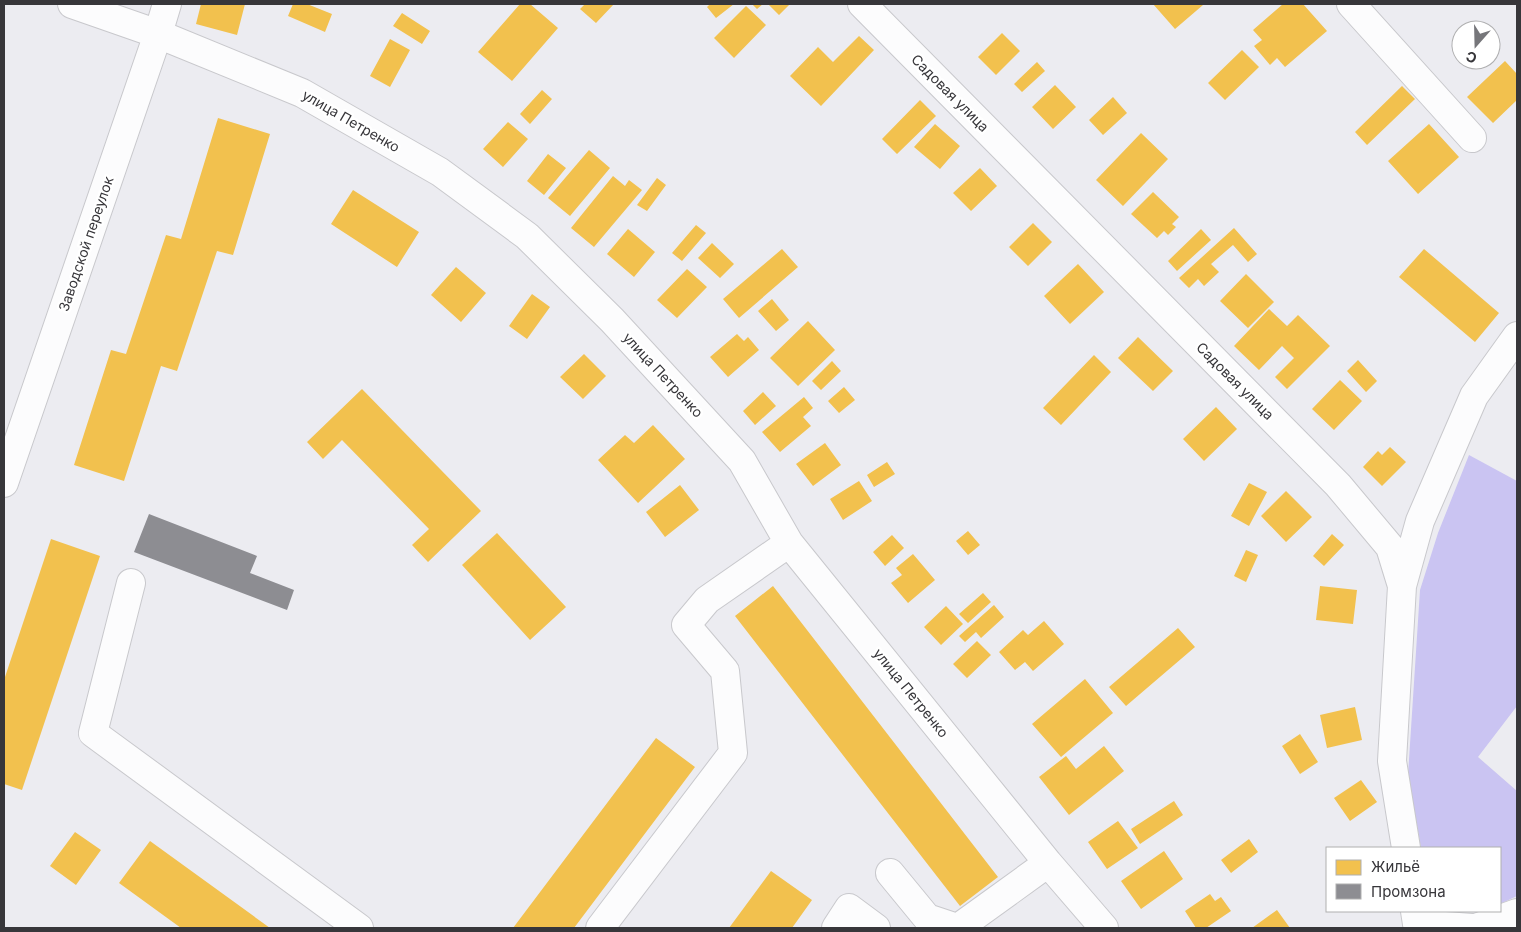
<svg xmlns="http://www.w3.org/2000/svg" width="1521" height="932" font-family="Inter,sans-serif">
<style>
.forest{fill:#cac4f2}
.homes{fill:#f2c14e}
.industry{fill:#8d8d92}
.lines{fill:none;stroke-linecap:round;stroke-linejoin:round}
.minor-casing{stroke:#c8c8cc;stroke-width:30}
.minor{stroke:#fcfcfd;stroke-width:28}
.labels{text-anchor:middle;stroke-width:5;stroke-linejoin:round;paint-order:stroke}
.street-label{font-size:14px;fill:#37363a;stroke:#fff}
</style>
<rect width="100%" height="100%" fill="#ececf1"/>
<path class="forest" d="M1469,455L1517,481V706L1478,757L1517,791V896L1500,904V848H1421L1408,775L1420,590L1438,533Z"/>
<path class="homes" d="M201,4H245L237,35L196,24Z
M293,4H307L332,14L325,32L288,16Z
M520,4H530L558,28L512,81L478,52Z
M585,4H614L596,23L580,9Z
M710,4H734L716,18L707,7Z
M752,4H763L757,9Z
M768,4H790L779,15Z
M1153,4H1203V5L1175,29Z
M1283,4H1303L1327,31L1285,67L1277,58L1270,65L1254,46L1262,40L1253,30Z
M746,6L766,25L734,58L714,38Z
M402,13L430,31L422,44L393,26Z
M1002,33L1020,51L996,75L978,57Z
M859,36L874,50L821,106L790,76L818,47L833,62Z
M390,39L410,50L390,87L370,76Z
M1242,50L1259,67L1225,100L1208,83Z
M1505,61L1517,74V100L1493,123L1467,97Z
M1037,62L1045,71L1022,92L1014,84Z
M1055,85L1076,107L1053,129L1032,107Z
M1402,86L1415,99L1367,145L1355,132Z
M542,90L552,99L530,124L520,114Z
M1113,97L1127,113L1103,135L1089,120Z
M920,100L936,116L897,154L882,139Z
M218,118L270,134L233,255L217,251L177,371L161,366L124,481L74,465L111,350L126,354L166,235L181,239Z
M508,122L528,139L503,167L483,149Z
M935,124L960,146L940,169L914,147Z
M1429,124L1459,157L1418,194L1388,161Z
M1141,133L1168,159L1123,206L1096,180Z
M589,150L610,168L570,216L548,198Z
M548,154L566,168L544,195L527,181Z
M980,168L997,186L971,211L953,193Z
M613,176L625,186L629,180L642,190L594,247L571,228Z
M657,178L666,185L647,211L637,205Z
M353,190L419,232L397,267L331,224Z
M1153,192L1179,217L1172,224L1176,227L1168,235L1164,231L1157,238L1131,214Z
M1033,223L1052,242L1028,266L1009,247Z
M696,225L706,233L682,261L672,253Z
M1234,228L1257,254L1248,262L1233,245L1211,264L1219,272L1204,286L1198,279L1189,288L1179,278Z
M628,229L655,252L634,277L607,254Z
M1201,229L1211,240L1177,271L1168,261Z
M712,243L734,264L720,278L698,258Z
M782,249L798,267L739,318L723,299Z
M1424,249L1499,313L1475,342L1399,277Z
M1078,264L1104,292L1070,324L1044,296Z
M456,267L486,293L461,322L431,295Z
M687,269L707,287L677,318L657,300Z
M1246,274L1274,302L1248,328L1220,301Z
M532,294L550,307L527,339L509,326Z
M772,299L789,320L776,331L758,311Z
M1269,309L1287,326L1298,315L1330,346L1287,389L1275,377L1294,358L1282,346L1259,370L1234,346Z
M808,321L835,350L798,386L770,358Z
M737,334L744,341L748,337L759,350L728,377L710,357Z
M1138,337L1173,371L1153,391L1118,358Z
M584,354L606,376L583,399L560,377Z
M1094,355L1111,372L1061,425L1043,408Z
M1358,360L1377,381L1366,392L1347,371Z
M832,361L841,371L821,390L812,381Z
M1340,380L1362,401L1334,430L1312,409Z
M844,387L855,400L839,413L828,401Z
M362,389L481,511L428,562L412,545L429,529L342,440L323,459L307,442Z
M763,392L776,406L755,425L743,411Z
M804,397L813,408L803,417L811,426L780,452L762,432Z
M1216,407L1237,429L1204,461L1183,439Z
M653,425L685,459L638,503L598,460L625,435L634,443Z
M825,443L841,465L813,486L796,464Z
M1390,447L1406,462L1382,486L1363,467L1378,451L1382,455Z
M887,462L895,474L874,487L867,475Z
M859,481L872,501L843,520L830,499Z
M1249,483L1267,492L1249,526L1231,516Z
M680,485L699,510L665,537L646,512Z
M1286,491L1312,517L1286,542L1261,516Z
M968,531L980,545L968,555L956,541Z
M497,533L566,607L530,640L462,565Z
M1332,534L1344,545L1324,566L1313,556Z
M892,535L904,548L885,566L873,552Z
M51,539L100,556L22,790L4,784V680Z
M1246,550L1258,555L1246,582L1234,576Z
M913,554L935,580L908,603L891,583L902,575L896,568Z
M773,586L998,877L960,906L735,616Z
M1320,586L1357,590L1353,624L1316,620Z
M983,593L991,602L968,623L959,614Z
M994,605L1004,617L981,638L976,632L965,642L959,636Z
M946,606L963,624L941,645L924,627Z
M1044,621L1064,644L1033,671L1025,662L1015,670L999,652L1023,630L1028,635Z
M1178,628L1195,647L1126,706L1109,687Z
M977,641L991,655L967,678L953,664Z
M1085,679L1113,713L1061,757L1032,724Z
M1355,707L1362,740L1327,748L1320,715Z
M1300,734L1318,762L1300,774L1282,746Z
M656,738L695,767L574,928H513Z
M1104,746L1124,771L1069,815L1039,777L1066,756L1076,769Z
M1361,780L1377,802L1350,821L1334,798Z
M1174,801L1183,815L1140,844L1131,829Z
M1118,821L1138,848L1107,869L1088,842Z
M75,832L101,850L76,885L50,866Z
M1249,839L1258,852L1231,873L1221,860Z
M150,841L270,928H181L119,883Z
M1164,851L1183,879L1141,909L1121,881Z
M771,871L812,900L792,928H729Z
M1210,894L1215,901L1221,897L1231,911L1206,928H1196L1185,911Z
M1277,910L1290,928H1252Z"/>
<path class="industry" d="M149,514L257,556L250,573L294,590L287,610L134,552Z"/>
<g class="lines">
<g class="minor-casing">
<path id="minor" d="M72,4L158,34L302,93L440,172L527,236L612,320L742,461L789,543L1048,863L1104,928
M862,4L1338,485L1390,547L1402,586L1392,761L1406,848
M1351,4L1472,138
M4,483L158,34L167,4
M131,583L93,733L359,928
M1402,586L1420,521L1474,396L1517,336
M890,873L927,918L957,928
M1415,911L1417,924L1472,928
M600,928L733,753L725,671L686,625L707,600L789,543
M836,928L849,908L876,928
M958,928L1048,863
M1476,928L1517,913"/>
</g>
<use href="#minor" class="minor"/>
</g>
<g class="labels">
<g class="street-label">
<text transform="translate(950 93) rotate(45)" y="5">Садовая улица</text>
<text transform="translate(351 121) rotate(30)" y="5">улица Петренко</text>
<text transform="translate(86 244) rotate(-71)" y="5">Заводской переулок</text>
<text transform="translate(663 375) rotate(47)" y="5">улица Петренко</text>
<text transform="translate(1235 381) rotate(45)" y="5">Садовая улица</text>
<text transform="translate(911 693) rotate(51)" y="5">улица Петренко</text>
</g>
</g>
<rect width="1521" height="932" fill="none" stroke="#37363a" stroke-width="10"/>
<rect x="1326" y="847" width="175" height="65" fill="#ffffff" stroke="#afafb0"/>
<rect x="1336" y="860" width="25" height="15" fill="#f2c14e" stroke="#afafb0"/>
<text x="1371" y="872" font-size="15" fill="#37363a">Жильё</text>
<rect x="1336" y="884" width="25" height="15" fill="#8d8d92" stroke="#afafb0"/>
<text x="1371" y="897" font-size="15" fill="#37363a">Промзона</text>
<g transform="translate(1476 45) rotate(200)"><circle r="24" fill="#ffffff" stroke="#afafb0"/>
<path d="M0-4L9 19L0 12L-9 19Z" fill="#76767a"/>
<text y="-8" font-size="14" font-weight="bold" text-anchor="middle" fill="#37363a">С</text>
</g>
</svg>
